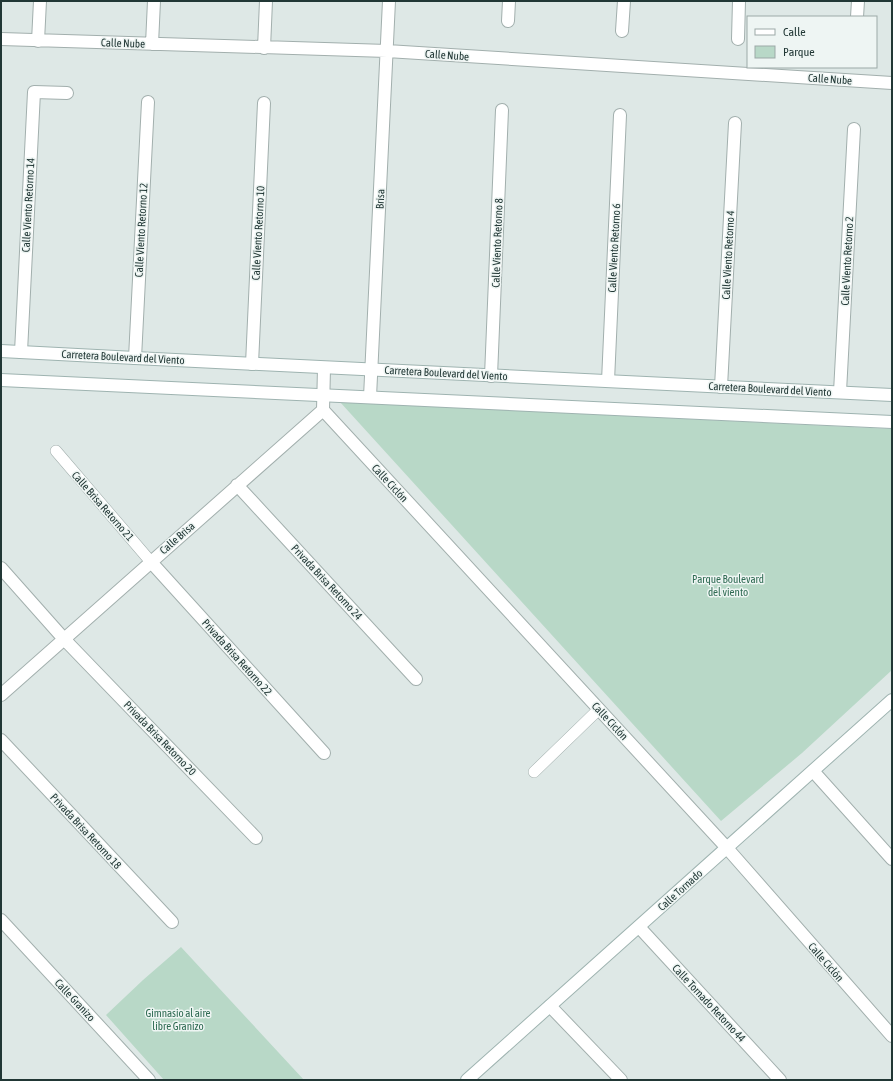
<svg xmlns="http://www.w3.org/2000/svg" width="893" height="1081" font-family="'Asap Condensed',sans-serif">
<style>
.green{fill:#b8d8c7}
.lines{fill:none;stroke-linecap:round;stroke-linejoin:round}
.lane-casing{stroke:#a2afad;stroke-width:12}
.street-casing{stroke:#a2afad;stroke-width:14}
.secondary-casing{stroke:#9eb3b0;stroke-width:14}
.lane{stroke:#fff;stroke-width:11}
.street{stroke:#fff;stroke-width:12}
.secondary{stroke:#fff;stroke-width:12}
.labels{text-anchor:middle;stroke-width:3;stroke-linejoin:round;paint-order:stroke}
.street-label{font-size:11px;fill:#213735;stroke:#eef5f3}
.park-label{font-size:11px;fill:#2e6a52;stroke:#eef5f3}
</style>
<rect width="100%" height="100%" fill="#dee8e6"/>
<path class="green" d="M340,402L892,429V670L802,753L721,821Z
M181,947L304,1080H164L106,1015L143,980Z"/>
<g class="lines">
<g class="lane-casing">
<path id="lane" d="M56,451L151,562
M534,772L599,709"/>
</g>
<g class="street-casing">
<path id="street" d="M857,17L858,1
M508,21L509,1
M622,31L624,1
M1,39L387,51L892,83
M738,39L739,1
M38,41L40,1
M152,44L154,1
M264,48L266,1
M21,352L34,92L67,93
M135,358L148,102
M252,364L264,103
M491,376L502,110
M608,381L620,115
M721,387L735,123
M840,392L854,129
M370,397L389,1
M323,410L727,848L892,1036
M237,485L416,679
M151,562L324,753
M1,568L64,639L256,838
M1,695L323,410L324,368
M1,740L172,922
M813,771L892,859
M1,920L149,1080
M639,927L780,1080
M550,1006L621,1080"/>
</g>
<g class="secondary-casing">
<path id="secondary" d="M1,351L135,358L892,395
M1,380L892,422
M467,1080L892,700"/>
</g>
<use href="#lane" class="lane"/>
<use href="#street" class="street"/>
<use href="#secondary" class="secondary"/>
</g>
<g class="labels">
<g class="street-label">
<text transform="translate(123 43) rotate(2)" y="4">Calle Nube</text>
<text transform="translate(447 55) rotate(4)" y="4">Calle Nube</text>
<text transform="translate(830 79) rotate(4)" y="4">Calle Nube</text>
<text transform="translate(380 199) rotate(-87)" y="4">Brisa</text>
<text transform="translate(28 205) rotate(-87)" y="4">Calle Viento Retorno 14</text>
<text transform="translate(141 230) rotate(-87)" y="4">Calle Viento Retorno 12</text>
<text transform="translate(258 233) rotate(-87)" y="4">Calle Viento Retorno 10</text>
<text transform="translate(497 243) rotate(-88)" y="4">Calle Viento Retorno 8</text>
<text transform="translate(614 248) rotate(-87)" y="4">Calle Viento Retorno 6</text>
<text transform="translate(728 255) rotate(-87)" y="4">Calle Viento Retorno 4</text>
<text transform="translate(847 261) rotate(-87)" y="4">Calle Viento Retorno 2</text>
<text transform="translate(123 357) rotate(3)" y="4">Carretera Boulevard del Viento</text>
<text transform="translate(446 373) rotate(3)" y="4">Carretera Boulevard del Viento</text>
<text transform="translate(770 389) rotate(3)" y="4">Carretera Boulevard del Viento</text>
<text transform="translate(390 483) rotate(47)" y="4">Calle Ciclón</text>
<text transform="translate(103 506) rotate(49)" y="4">Calle Brisa Retorno 21</text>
<text transform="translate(177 538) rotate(-41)" y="4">Calle Brisa</text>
<text transform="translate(327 582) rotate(47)" y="4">Privada Brisa Retorno 24</text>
<text transform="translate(237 657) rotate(48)" y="4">Privada Brisa Retorno 22</text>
<text transform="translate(610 721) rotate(47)" y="4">Calle Ciclón</text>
<text transform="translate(160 738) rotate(46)" y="4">Privada Brisa Retorno 20</text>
<text transform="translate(86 831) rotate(47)" y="4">Privada Brisa Retorno 18</text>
<text transform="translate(680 890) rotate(-42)" y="4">Calle Tornado</text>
<text transform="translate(826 962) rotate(49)" y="4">Calle Ciclón</text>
<text transform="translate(75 1000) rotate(47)" y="4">Calle Granizo</text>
<text transform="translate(709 1003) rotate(47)" y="4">Calle Tornado Retorno 44</text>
</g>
<g class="park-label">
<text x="728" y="583">Parque Boulevard<tspan x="728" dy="13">del viento</tspan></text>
<text x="178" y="1017">Gimnasio al aire<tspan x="178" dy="13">libre Granizo</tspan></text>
</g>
</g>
<rect width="893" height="1081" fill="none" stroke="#213735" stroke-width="4"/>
<rect x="747" y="16" width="130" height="52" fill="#eef5f3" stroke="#9ca9a7"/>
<rect x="755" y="29" width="20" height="6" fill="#ffffff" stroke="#9ca9a7"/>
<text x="783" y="36" font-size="12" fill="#213735">Calle</text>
<rect x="755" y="46" width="20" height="12" fill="#b8d8c7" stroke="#9ca9a7"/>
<text x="783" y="56" font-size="12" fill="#213735">Parque</text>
</svg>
